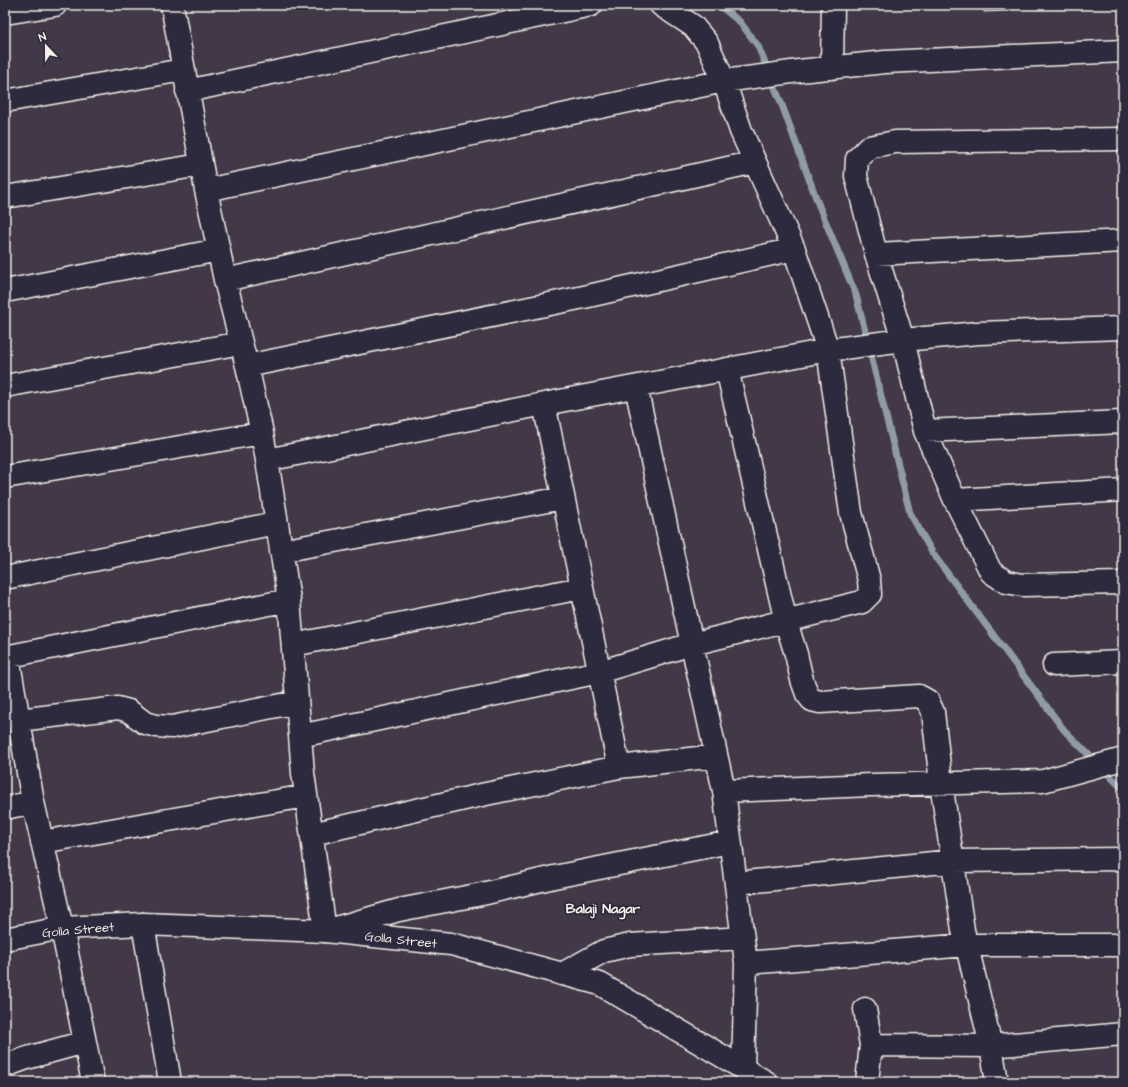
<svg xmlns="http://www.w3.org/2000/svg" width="1128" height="1087" font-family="'Architects Daughter',sans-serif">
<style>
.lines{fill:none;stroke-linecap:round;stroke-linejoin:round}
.stream{stroke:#909ca5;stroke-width:7}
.building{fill:#705962;stroke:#f4f1e8}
.minor-casing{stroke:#f4f1e8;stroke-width:25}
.tertiary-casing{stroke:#f4f1e8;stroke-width:25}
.minor{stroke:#2f2a3d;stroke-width:22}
.tertiary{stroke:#2f2a3d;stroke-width:22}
.labels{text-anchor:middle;stroke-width:4;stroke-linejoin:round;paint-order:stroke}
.street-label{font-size:13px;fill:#f4f1e8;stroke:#2f2a3d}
.neighbourhood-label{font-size:14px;font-weight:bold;fill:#f4f1e8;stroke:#2f2a3d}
</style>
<rect width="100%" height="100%" fill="#423848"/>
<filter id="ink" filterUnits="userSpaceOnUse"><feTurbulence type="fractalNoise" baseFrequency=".025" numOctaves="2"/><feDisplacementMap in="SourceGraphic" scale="8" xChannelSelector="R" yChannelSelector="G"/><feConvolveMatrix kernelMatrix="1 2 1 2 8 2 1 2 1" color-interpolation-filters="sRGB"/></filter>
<g filter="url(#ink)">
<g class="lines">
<path class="stream" d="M719,5L740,22L758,46L782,105L819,206L856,295L910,513L933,554L1064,730L1123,789"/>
</g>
<path class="building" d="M983,5H1009V11L984,12Z"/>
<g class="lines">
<g class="minor-casing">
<path id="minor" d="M172,5L206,190L225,280L247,366L262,433L267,460L289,600L303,773L325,931L399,910L482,894L554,877L730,842
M5,13L55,5
M832,68L833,5
M187,91L591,5
M5,101L183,70
M1123,139L895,142L869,147L857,159L856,176L876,254L903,340L925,431L955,500L991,572L1006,582L1023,585L1123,583
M206,190L724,81L799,71L885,62L1123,51
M5,197L201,165
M876,254L1123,241
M225,280L755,162
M5,291L219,250
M247,366L584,297L794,249
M727,369L786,622L796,654L802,680L807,694L812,700L820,702L919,696L928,701L933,712L941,783L963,930L991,1046L997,1082
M5,386L241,343
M636,387L724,791L746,963L743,1068
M544,404L619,767
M925,431L1123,422
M267,460L544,404L828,350L903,340L978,333L1123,328
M5,477L262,433
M955,500L1123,490
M281,551L563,498
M5,578L276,523
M293,645L581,588
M5,657L289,600
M8,657L33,802L62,928L93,1082
M1054,665L1123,662
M19,720L118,708L129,711L145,723L156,726L172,727L297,702
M300,736L599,672L692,644L862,602L870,594L869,580L851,513L828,350L794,249L741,131L724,81L707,43L693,26L661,5
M724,791L871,785L1043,781L1123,759
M5,808L33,802
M312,834L486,794L619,767L716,756
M42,842L306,796
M736,883L953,861L1123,859
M143,924L170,1082
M746,963L967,945H1123
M562,974L604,951L630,945L743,938
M865,1009L871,1045L867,1082
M871,1045L991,1046L1123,1034
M5,1066L27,1058L85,1042"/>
</g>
<g class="tertiary-casing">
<path id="tertiary" d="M5,939L62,928L143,924L325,931L451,944L600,984L766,1082"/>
</g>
<use href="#minor" class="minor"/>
<use href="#tertiary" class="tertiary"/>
</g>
</g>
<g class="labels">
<g class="street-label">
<text transform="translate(78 929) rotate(-5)" y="5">Golla Street</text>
<text transform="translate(401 939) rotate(6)" y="5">Golla Street</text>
</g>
<g class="neighbourhood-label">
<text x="603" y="913">Balaji Nagar</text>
</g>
</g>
<rect width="1128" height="1087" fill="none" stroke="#2f2a3d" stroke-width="20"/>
<rect x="10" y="10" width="1108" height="1067" fill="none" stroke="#f4f1e8" stroke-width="1.5" filter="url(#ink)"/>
<g transform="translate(46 46) rotate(338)" stroke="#2f2a3d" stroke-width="3" paint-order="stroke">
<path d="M0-3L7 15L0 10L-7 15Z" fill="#f4f1e8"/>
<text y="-6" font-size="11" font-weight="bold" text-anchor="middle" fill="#f4f1e8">N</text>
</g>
</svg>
